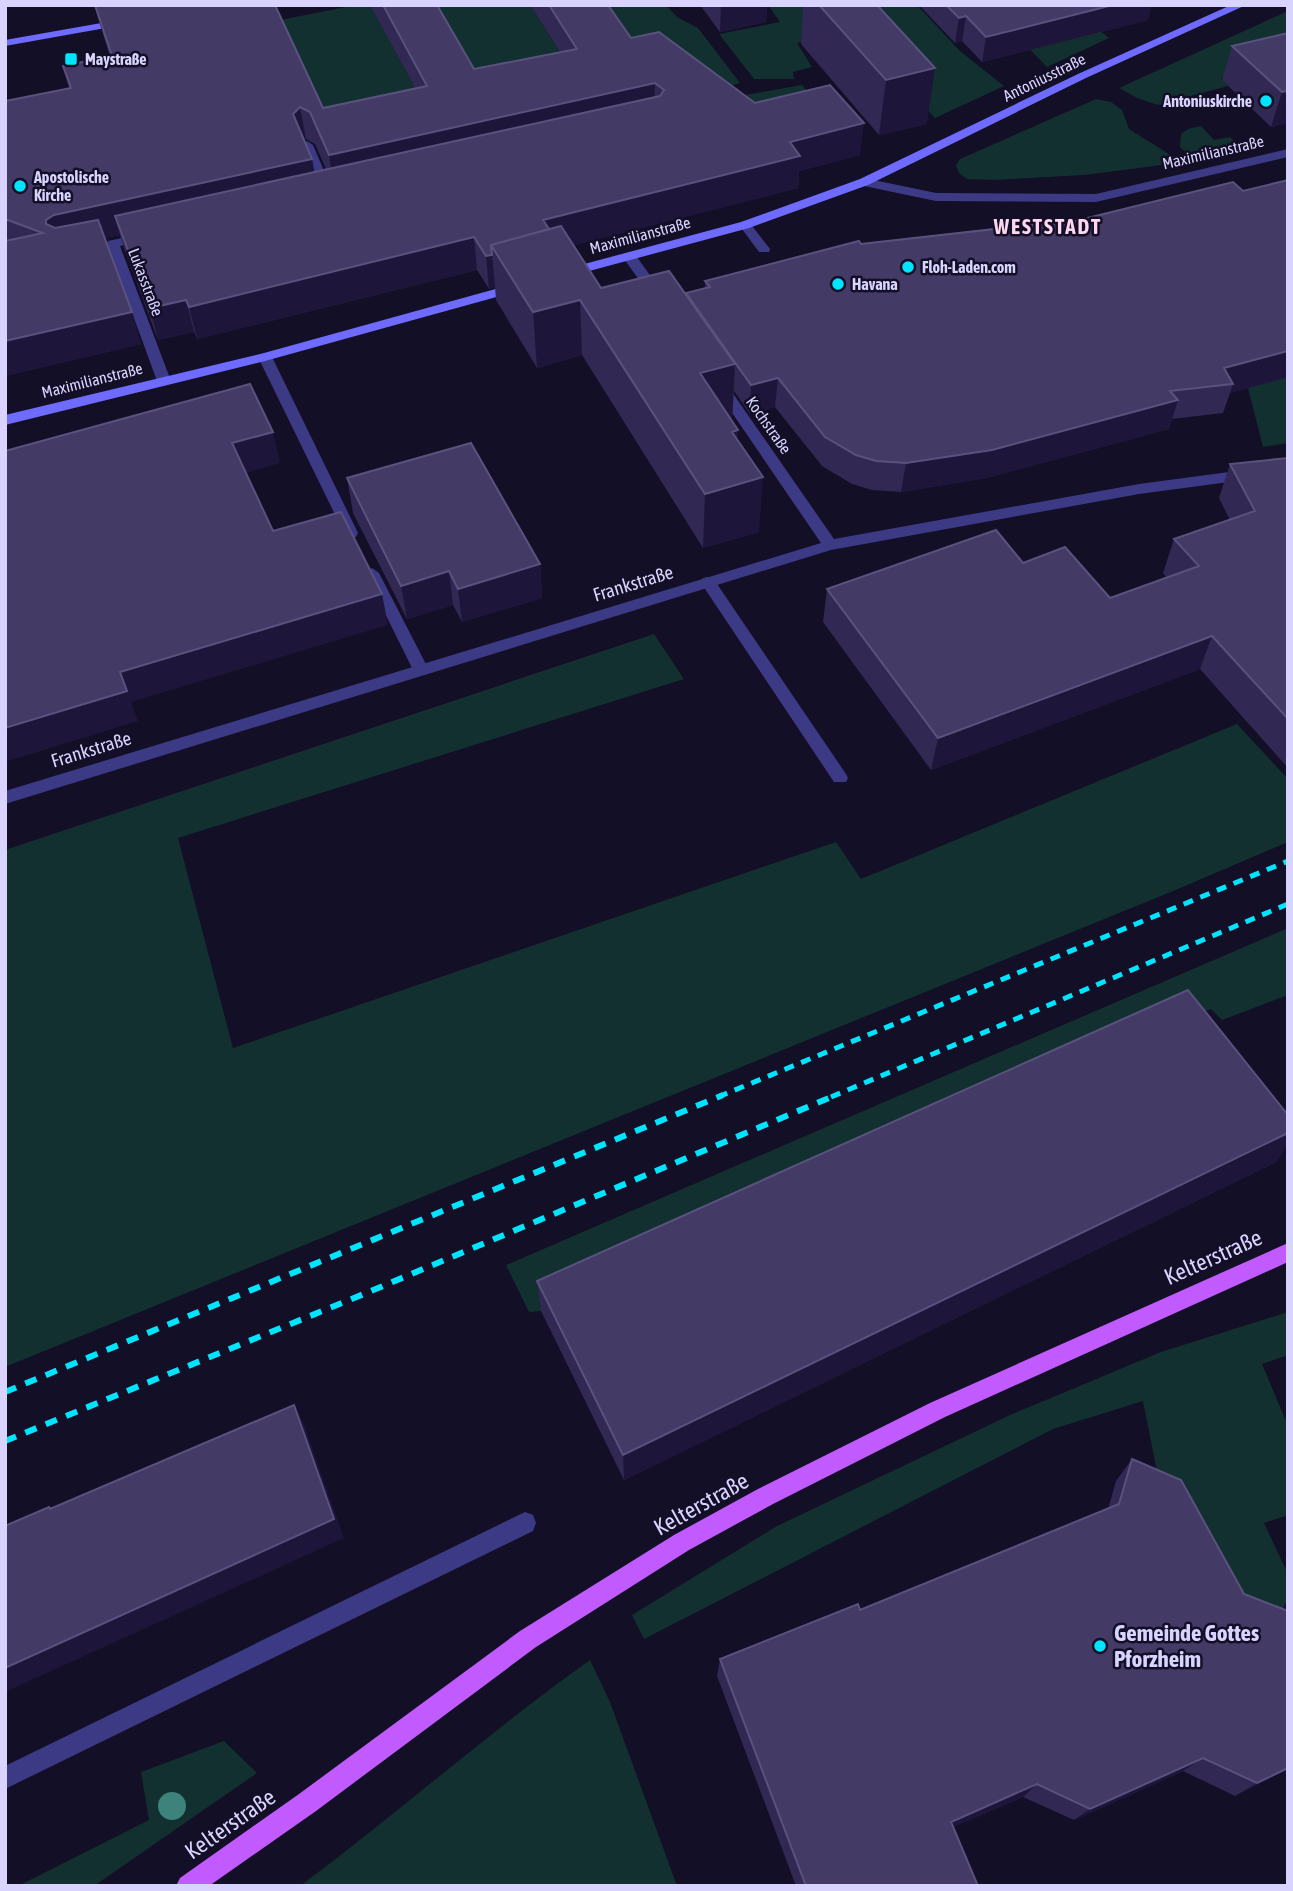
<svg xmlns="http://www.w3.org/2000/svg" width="1293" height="1891" font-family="'Asap Condensed',sans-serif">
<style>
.green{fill:#12302f}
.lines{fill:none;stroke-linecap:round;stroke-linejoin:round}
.lane{fill:#3d3a85;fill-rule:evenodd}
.street{fill:#3d3a85;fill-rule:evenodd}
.secondary{fill:#6f6bff;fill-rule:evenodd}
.primary{fill:#c25bff;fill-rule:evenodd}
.rail-far1{stroke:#00e5ff;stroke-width:5;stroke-dasharray:10 8;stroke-linecap:butt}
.rail{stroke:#00e5ff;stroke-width:6;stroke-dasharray:12 10;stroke-linecap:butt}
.tree{fill:#3d827b}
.wall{fill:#312854;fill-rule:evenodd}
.shaded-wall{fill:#1d163a}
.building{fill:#433a66;stroke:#5a527e;stroke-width:2}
.poi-dot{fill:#00e5ff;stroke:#130f26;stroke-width:2.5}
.labels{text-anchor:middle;stroke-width:5;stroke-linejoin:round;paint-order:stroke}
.far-poi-label{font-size:16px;font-weight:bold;fill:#d9d4ff;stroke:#130f26;text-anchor:start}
.far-street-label{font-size:16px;fill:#d9d4ff;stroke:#130f26}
.street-label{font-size:19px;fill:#d9d4ff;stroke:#130f26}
.far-district-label{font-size:21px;font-weight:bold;letter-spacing:2px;fill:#ffd6f0;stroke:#130f26}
.near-street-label{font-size:23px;fill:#d9d4ff;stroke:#130f26}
.near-poi-label{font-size:23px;font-weight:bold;fill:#d9d4ff;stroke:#130f26;text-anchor:start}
</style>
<rect width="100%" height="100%" fill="#130f26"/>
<path class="green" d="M356,5H369L373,10L414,86L422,5H530L560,52L588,5H666L677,17L698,28L740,83L694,97L334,122L312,106L275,21Z
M768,5H920L918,6L960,51L1004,86L935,118L853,30L797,43L812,67L793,72L794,79H754L719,34L780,22Z
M1068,5L1109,38L1047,67L1010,29Z
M1288,11V63L1221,78L1228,86L1158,105L1137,98L1119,88Z
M802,85L814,99L738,119L716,100Z
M1096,99L1111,102L1122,110L1129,129L1172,156L1170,164L1084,175L994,180L967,179L959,173L956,165L960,159Z
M1201,126L1214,140L1230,137L1242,148C1219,153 1197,165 1180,147L1181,134L1188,129Z
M1288,377V443L1263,447L1248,388Z
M654,634L684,679L178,838L233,1048L836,842L861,879L1237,724L1288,779V842L1178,889L5,1367V850Z
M1288,928V995L1222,1020L1211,1009L541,1311L529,1312L506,1265Z
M1288,1312V1355L1262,1364L1288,1426V1515L1264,1523L1288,1574V1598L1272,1632L1163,1502L1143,1401L1053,1429L644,1639L632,1615L777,1526L1010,1415L1161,1352Z
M590,1660L610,1702L677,1886H300C398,1813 490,1731 590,1660Z
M224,1741L257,1773L94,1886H18L149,1820L141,1772Z"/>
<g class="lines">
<path class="lane" d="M307,141L313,145L333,192L331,195H323L321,192L301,145Z
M745,221L749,222L770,249L769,252H759L739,225L741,222Z
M265,353L272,357L358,533L356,537L351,538L344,533L258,357Z
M372,568L379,573L429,670L427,674H415L413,670L365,573Z
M708,577L713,578L846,774L848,778L846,782H834L703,586L700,582L703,578Z
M525,1512L533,1515L536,1523L533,1531L5,1789V1766Z"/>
<path class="street" d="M1288,149V157L1096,202L936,201L864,186L858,182L864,178L936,193L1096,194Z
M145,233L151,237L150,240L120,246L171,381L164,385L157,381L107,244L108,241Z
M629,252L634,253L663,293V299H653L624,259L623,256Z
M720,381L725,382L834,539L1139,484L1288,464V474L1139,494L831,550L5,804V791L821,543L713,385Z"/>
<path class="secondary" d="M1231,5H1246L1086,78L868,185L749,228L567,277L561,273L562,270L741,222L860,179L1078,74Z
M124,19L128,20V24L5,46V40Z
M517,283L524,287L522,290L265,361L5,425V415L264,353Z"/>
<path class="primary" d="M1288,1243V1262L945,1417L773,1504L689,1550L536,1647L316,1811L209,1886H176L180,1878L299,1794L520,1631L674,1535L758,1489L930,1403Z"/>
<path class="rail-far1" d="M718,1097L1288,861
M831,1097L1288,904"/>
<path class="rail" d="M5,1392L723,1095
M5,1441L371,1291L836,1095"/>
</g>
<circle class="tree" cx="172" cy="1806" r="14"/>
<path class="wall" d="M94,5H275L323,108L415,88L370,5H437L474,69L560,52L530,5H608L631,38L755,103L860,155L799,171L798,188L574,245L601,288L686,295V293L705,288V281L861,244L1059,225L1288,377L1230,393L1223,413L1172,419L1169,429L986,478L901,492L872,490L852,484L822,466L775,407L750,414L734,391L732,419H731L738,430L737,439L759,532L703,548L582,355L537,368L496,300L495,287L489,289L477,270L197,339L194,332L158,340L124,248L120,235L105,238L141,344L5,376V101L69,88L63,66L110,57ZM306,139L315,144L326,169L314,172L312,159L304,140Z
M700,5H767L766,22L720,32Z
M803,5H877L927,124L879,135L801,44Z
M919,5H1151L1148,20L982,62L962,41L955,43Z
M1288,33V123L1271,127L1222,80L1232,46Z
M1288,458V768L1200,669L931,770L823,622L827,589L1023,563L1110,598L1167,578L1163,573L1174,539L1230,520L1219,498L1230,464Z
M347,478L540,564L542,598L462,622L453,605L407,619L353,513Z
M1288,1115V1143L1276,1162L624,1480L541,1311L537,1281Z
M1132,1459L1288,1769L1235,1796L1183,1771L1074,1820L1023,1797L953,1827L978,1886H796L717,1676L720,1659L860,1610L1108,1509L1116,1481Z"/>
<path class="shaded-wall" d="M721,5H767L766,22L720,32Z
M1113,5H1151L1148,20L982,62L986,37Z
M966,16L962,41L955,43L959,18Z
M935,68L927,124L879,135L886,80Z
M655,83L654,115L334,188L329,155Z
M1288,91V123L1271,127L1282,92Z
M300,107L306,139L299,146L293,114Z
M864,123L860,155L799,171L798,188L555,250L543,220L790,142Z
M312,159L318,191L115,216L120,235L63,247L46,224V220L54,215Z
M474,237L477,270L197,339L189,307Z
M492,255L495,287L489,289L486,256Z
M186,300L194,332L158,340L150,308Z
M580,300L582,355L537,368L533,312Z
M132,312L141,344L5,376V341Z
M1288,351V377L1230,393L1233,384L1224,368Z
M735,364L732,419L698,429L700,373Z
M778,378L775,407L750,414L751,385Z
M1178,400L1169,429L986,478L901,492L906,463Z
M738,430L735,485L732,432Z
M273,432L280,463L240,475L232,443Z
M763,477L759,532L703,548L705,494Z
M540,564L542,598L462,622L458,589Z
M449,571L453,605L407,619L401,586Z
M382,594L388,625L131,702L138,721L5,762V728L120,672Z
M1212,636L1200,669L931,770L938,738Z
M1288,1133V1143L1276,1162L624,1480L623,1455Z
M294,1405L305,1427L344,1538L5,1692V1668Z
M1203,1758L1183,1771L1074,1820L1090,1809Z
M1288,1768V1769L1235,1796L1257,1783Z
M1037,1784L1023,1797L940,1833L951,1822Z"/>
<path class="building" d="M95,5H275L323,108L427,86L383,5H437L474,69L577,49L549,5H608L631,38L659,32L755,103L830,85L864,123L790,142L800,156L543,220L549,229L491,245L492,255L486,256L474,237L189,307L186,300L150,308L115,216L660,96L664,90L655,83L329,155L310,112L300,107L293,114L312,159L54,215L46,220V224L55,228L98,220L132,312L5,341V241L43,233L5,219V101L71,88L63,66L112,56Z
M819,5H877L935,68L886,80Z
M946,5H1113L986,37L966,16L959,18Z
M1288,33V91L1282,92L1232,46Z
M1288,180V351L1224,368L1233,384L1170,391L1178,400L992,450L906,463L876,461L856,455L825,437L778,378L751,385L686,293L710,287L705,281L859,241L861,244L1057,222L1059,225L1233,182L1243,191Z
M561,226L601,288L669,271L735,364L700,373L738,430L732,432L763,477L705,494L580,300L533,312L491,245Z
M250,384L273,432L232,443L273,531L341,512L382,594L120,672L127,691L5,728V451Z
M471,443L540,564L458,589L449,571L401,586L347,478Z
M1288,458V719L1212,636L938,738L827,589L996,530L1023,563L1065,547L1110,598L1199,566L1174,539L1255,511L1230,464Z
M1188,990L1288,1115V1133L623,1455L537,1281Z
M294,1405L334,1519L5,1668V1526L49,1507L50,1509Z
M1132,1459L1181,1480L1244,1594L1288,1611V1768L1257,1783L1203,1758L1090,1809L1037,1784L951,1822L978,1886H806L720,1659L858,1604L860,1610L1119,1504Z"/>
<g class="poi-dot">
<rect x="64" y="52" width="14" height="14" rx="3.5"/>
<circle cx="1266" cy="101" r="7"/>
<circle cx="20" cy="186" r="7"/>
<circle cx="908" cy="267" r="7"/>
<circle cx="838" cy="284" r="7"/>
<circle cx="1100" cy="1646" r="7"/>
</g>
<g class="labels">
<g class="far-poi-label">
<text x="85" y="65">Maystraße</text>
<text x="1252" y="107" text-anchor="end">Antoniuskirche</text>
<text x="34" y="183">Apostolische<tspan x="34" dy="18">Kirche</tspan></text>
<text x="922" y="273">Floh-Laden.com</text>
<text x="852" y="290">Havana</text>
</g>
<g class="far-street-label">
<text transform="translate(1044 77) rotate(-26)" y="6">Antoniusstraße</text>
<text transform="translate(1213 152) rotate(-13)" y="6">Maximilianstraße</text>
<text transform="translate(640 235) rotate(-15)" y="6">Maximilianstraße</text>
<text transform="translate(146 282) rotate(69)" y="6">Lukasstraße</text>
<text transform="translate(92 380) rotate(-14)" y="6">Maximilianstraße</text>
<text transform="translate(769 425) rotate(55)" y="6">Kochstraße</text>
</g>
<g class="street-label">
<text transform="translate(633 583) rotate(-17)" y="7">Frankstraße</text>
<text transform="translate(91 749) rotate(-17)" y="7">Frankstraße</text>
</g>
<g class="far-district-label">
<text x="1048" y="234">WESTSTADT</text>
</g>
<g class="near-street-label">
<text transform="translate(1213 1257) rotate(-24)" y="8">Kelterstraße</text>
<text transform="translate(701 1504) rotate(-29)" y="8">Kelterstraße</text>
<text transform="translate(230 1824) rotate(-35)" y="8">Kelterstraße</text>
</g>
<g class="near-poi-label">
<text x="1114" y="1641">Gemeinde Gottes<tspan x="1114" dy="26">Pforzheim</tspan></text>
</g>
</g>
<rect width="1293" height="1891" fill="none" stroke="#d9d4ff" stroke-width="14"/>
</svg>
